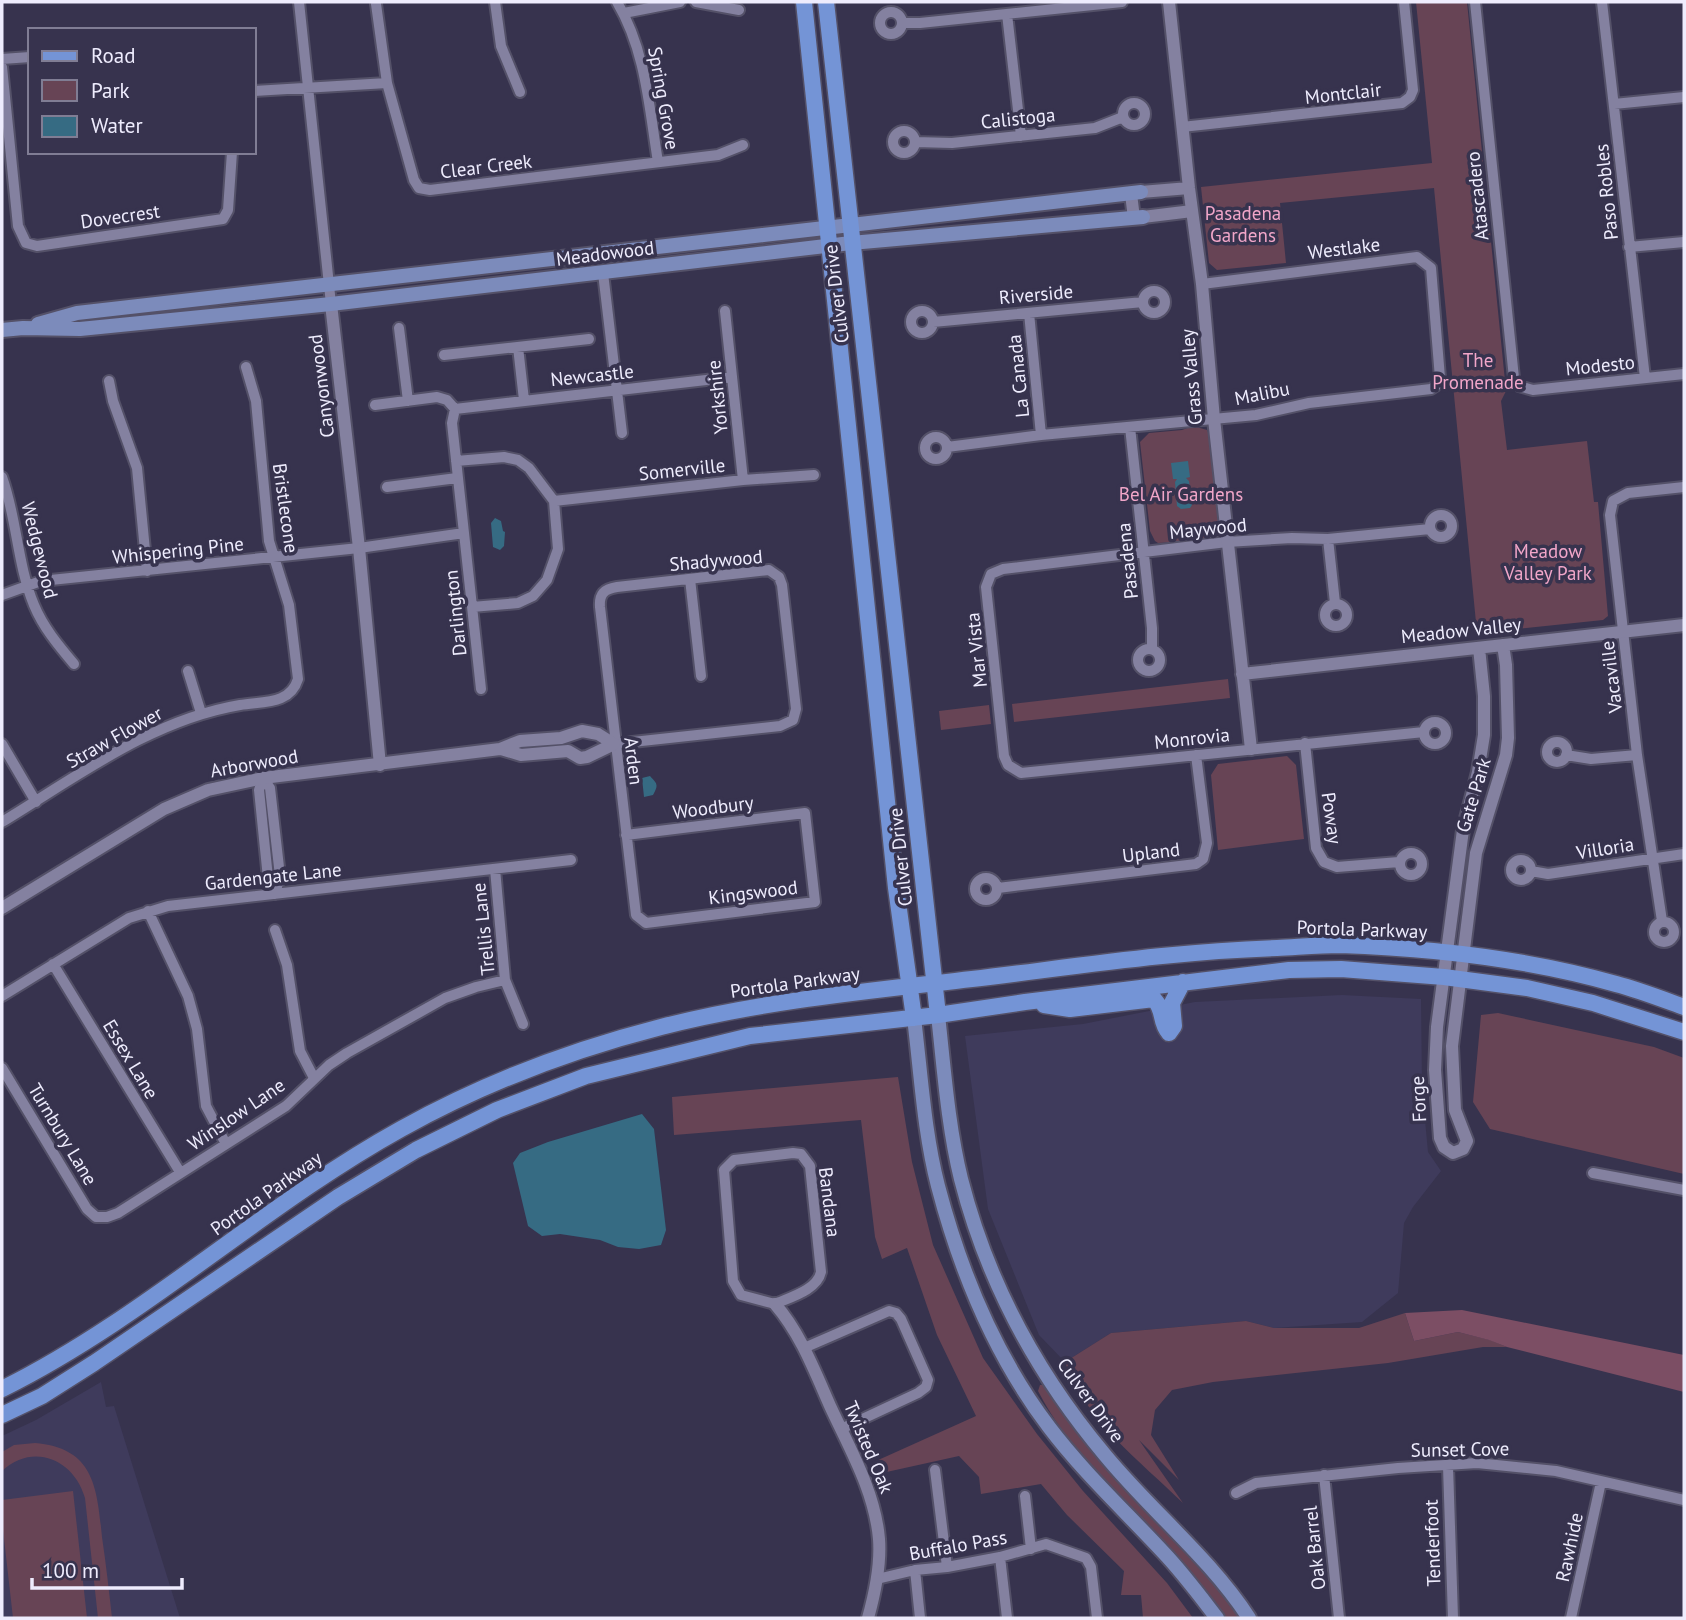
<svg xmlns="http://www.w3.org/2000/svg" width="1686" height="1620" font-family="'PT Sans',sans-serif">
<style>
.built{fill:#3f3b5c}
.green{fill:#674455}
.forest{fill:#7c4e64}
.water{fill:#366b83}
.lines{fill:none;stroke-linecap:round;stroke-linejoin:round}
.minor-casing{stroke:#545168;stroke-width:14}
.tertiary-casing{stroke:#545168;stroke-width:16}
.secondary-casing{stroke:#545168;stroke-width:18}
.primary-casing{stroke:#545168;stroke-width:19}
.minor{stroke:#8481a0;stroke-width:10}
.tertiary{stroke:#8481a0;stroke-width:12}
.secondary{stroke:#7c8bbb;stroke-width:14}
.primary{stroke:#7494d6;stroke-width:16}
.labels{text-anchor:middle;stroke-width:7;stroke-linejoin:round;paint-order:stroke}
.street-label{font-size:19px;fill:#eeecfd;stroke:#37334e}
.park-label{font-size:19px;fill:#f1a6c9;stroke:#37334e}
</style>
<rect width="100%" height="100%" fill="#37334e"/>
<path class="built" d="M1342,995L1421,999L1422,1088L1428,1152L1441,1171L1413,1207L1404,1223L1398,1293L1362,1322L1274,1328L1246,1321L1111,1333L1065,1362L1039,1335L988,1209L965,1036L1083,1024L1195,1002Z
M101,1382L106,1407L114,1406L180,1618H2V1436L36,1420Z"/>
<path class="green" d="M1416,2H1467L1506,391L1501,401L1507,450L1587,441L1594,502H1598L1608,616L1603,620L1477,633L1434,188L1280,203L1286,263L1217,270L1209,263L1201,187L1432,163Z
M1193,426L1207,430L1212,441L1211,451L1218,511L1221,524L1220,531L1210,540L1158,543L1155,541L1150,531L1140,442L1149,433L1182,430Z
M1228,679L1230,698L1014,722L1012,704Z
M989,705L991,724L941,730L939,711Z
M1287,756L1296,765L1304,839L1218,850L1211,775L1218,764Z
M1498,1013L1654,1047L1684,1058V1174L1490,1129L1473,1102L1481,1015Z
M898,1077L912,1162L933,1245L983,1358L1037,1434L1083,1491L1167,1583L1193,1618H1143L1141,1595H1121L1124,1571L1067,1515L1041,1484L981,1494L979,1477L959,1456L882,1473L876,1461L976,1416L937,1335L907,1248L882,1259L875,1237L861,1120L674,1135L672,1097Z
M1405,1313L1414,1341L1458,1332L1490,1340L1507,1347H1483L1388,1363L1213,1382L1172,1390L1155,1410L1151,1435L1179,1480L1139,1440L1183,1503C1140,1461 1085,1420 1065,1362L1111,1333L1246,1321L1274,1328H1359Z
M1040,1385H1043L1093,1452L1188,1553L1241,1618H1225C1170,1537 1083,1478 1038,1391Z
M35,1443C94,1448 97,1487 102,1537C106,1564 109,1591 112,1618H98L85,1498C74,1459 33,1442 2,1471V1452L14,1445Z
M73,1491L87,1618H13L2,1521V1500Z"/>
<path class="forest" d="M1462,1310L1684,1355V1392L1507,1347L1489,1340L1458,1332L1414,1341L1405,1313Z"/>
<path class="water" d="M1188,461L1190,477L1186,478L1189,481L1192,505L1190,508L1181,509L1177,506L1175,482L1177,479H1173L1171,463Z
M495,518L501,521L503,531L505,532L504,546L500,550L493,547L491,523Z
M650,776C657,784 659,784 653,795L644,797L642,778Z
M642,1114L654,1129L666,1230L661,1245L639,1249L618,1247L600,1240L560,1234L542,1236L528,1226L513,1163L520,1153L548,1142Z"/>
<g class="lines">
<g class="minor-casing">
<path id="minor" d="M299,2L331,304
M495,2L501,46L520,92
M617,2C646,51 649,107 658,162
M696,2L739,10
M1475,2L1514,378L1519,386L1533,390L1684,374
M1602,2L1645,378
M376,4L387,83L414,180L419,188L430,190L718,155L743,145
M880 23a11 11 0 1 1 22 0a11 11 0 1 1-22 0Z
M624,13L680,2
M1007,14L1021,136
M902,23H920L1122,2
M2,59L30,57
M2,67L18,226L26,243L37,246L223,219L228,210L232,152
M254,91L387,83
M1123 114a11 11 0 1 1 22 0a11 11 0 1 1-22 0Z
M1614,104L1684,97
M1182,127L1402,103L1410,97L1413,90L1404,2
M893 142a11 11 0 1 1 22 0a11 11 0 1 1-22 0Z
M915,142L952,143L1095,128L1123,117
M1629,247L1684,242
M603,273L622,433
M1143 302a11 11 0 1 1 22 0a11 11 0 1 1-22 0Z
M911 322a11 11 0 1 1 22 0a11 11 0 1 1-22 0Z
M725,311L743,480
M1029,313L1041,435
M933,322L1143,302
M399,328L408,401
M518,347L524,400
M444,355L589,339
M109,381L113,401L137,468L147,571
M375,405L437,397L447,400L455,409
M455,409L452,423L481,689
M455,409L732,377
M1130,427L1152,628V649
M925 448a11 11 0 1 1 22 0a11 11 0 1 1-22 0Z
M947,447L1041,435L1256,415L1309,403L1431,389L1437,385L1440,378L1431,268L1417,257L1202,284
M456,461L504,457L518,460L529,468L554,501L558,549L547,580L533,596L518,603L472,607
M2,477C17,518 17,564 34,605C43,627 58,645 74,664
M387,487L457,478
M554,501L743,480L814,475
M1430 526a11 11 0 1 1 22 0a11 11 0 1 1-22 0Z
M1328,539L1335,603
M690,579L701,676
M2,595L41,581L359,548L464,533
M1325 615a11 11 0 1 1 22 0a11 11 0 1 1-22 0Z
M1138 660a11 11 0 1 1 22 0a11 11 0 1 1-22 0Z
M188,671L201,713
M1424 733a11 11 0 1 1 22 0a11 11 0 1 1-22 0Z
M1424,732L1021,773L1008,765L1004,756L986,587L991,574L1003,569L1227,542L1292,538L1328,539L1430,529
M1547 752a10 10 0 1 1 20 0a10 10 0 1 1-20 0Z
M1305,743L1316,848L1324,862L1337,867L1399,862
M2,744L36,802
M614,744L780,726L793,720L796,709L782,585L779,577L769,570L617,587C604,589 599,594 600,607L636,915L646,923L815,902L805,813L626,835
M1566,755L1591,759L1637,755
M263,778L270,788L280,876L275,894
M263,778L259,790L268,878L275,894
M2,822C78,776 151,720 240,705C263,701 290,705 298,679L289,605L269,541L256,401L246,367
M1400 864a11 11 0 1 1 22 0a11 11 0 1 1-22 0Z
M1511 870a10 10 0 1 1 20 0a10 10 0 1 1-20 0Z
M495,869L505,980L523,1024
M1531,871L1548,874L1684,854
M975 889a11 11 0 1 1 22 0a11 11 0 1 1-22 0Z
M998,888L1196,864L1203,859L1207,843L1196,755
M148,911L188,996L197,1029L206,1106L226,1144
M1662,921L1637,755L1610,515L1613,501L1628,493L1684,487
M1654 932a10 10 0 1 1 20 0a10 10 0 1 1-20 0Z
M275,930L287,965L300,1051L314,1078
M53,964L180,1172
M2,996L129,918L168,906L571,860
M2,1068L87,1209L96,1217H107L118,1213L286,1106L329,1065L347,1053L445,998L476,987L505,980
M793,1153L801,1154L810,1166L821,1272C817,1290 791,1297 775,1304L741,1295L733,1281L724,1170L734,1160Z
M1593,1173L1684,1190
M804,1348L889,1311L896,1313L901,1319L928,1380L926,1387L918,1393L841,1429
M1448,1466L1453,1618
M935,1470L947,1567
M1324,1475L1339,1618
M1236,1493L1256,1483L1398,1468L1477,1463L1556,1471L1684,1500
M1025,1496L1031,1549
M1000,1557L1007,1618
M915,1570L920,1618
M877,1579L915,1570L947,1567L1000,1557L1046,1544L1086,1558L1091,1567L1097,1618
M1571,1618L1601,1482"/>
</g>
<g class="tertiary-casing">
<path id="tertiary" d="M1169,2L1189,188L1202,284L1214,419L1251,749
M1141,192L1189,188
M1131,194L1134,218
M1143,217L1192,211
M331,304L359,548L380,765
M1479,648L1484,696V735L1478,772L1463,830L1437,1027L1435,1070L1440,1138L1444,1147L1453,1153L1463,1149L1467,1141L1455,1110L1452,1046L1476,853L1506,755L1508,738L1506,665L1503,645
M1242,674L1684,625
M501,749L521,755L568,751L580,758L587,757L614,744
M2,908L164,809L208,790L263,778L500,749L520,741L561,738L582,731L598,734L614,744
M775,1304C801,1334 815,1372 831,1408C850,1449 875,1492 879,1539C881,1565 875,1593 868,1618"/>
</g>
<g class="secondary-casing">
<path id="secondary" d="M38,324L77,313L1141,192
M2,330L23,328L80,329L331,304L851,243L1143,217
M938,1015C944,1069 948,1126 961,1179C987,1281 1038,1375 1105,1455C1151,1511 1209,1557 1249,1618
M914,1018C921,1074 924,1132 938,1186C960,1270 996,1357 1049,1427C1083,1472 1125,1511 1163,1552C1183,1573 1200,1596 1217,1618"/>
</g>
<g class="primary-casing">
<path id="primary" d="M804,2L896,888L914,1018
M826,2L938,1015
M1044,1005L1070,1009L1154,999C1165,1011 1159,1022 1169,1033L1174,1026L1172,1003L1183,982
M2,1389C145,1318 262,1206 401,1129C482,1084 571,1050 661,1027C762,1001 869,991 972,979C1073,967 1175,951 1277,948C1298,947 1319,945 1340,945C1431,948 1528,959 1616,984C1639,990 1662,999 1684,1007
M2,1415L42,1396L94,1363L338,1197L416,1150L497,1110L586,1076L750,1036L938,1015L1025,1002L1289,970L1341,969L1444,977L1527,988L1593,1003L1684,1032"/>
</g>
<use href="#minor" class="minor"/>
<use href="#tertiary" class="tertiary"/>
<use href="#secondary" class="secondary"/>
<use href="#primary" class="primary"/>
</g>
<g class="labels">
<g class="street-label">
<text transform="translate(1343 93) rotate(-6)" y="7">Montclair</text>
<text transform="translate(664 98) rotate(80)" y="7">Spring Grove</text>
<text transform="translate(1018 118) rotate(-6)" y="7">Calistoga</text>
<text transform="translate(486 166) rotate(-7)" y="7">Clear Creek</text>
<text transform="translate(1606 192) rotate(-96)" y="7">Paso Robles</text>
<text transform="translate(1477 196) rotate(-96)" y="7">Atascadero</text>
<text transform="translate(120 216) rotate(-8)" y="7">Dovecrest</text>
<text transform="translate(1344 248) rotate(-7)" y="7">Westlake</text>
<text transform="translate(605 253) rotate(-7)" y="7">Meadowood</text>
<text transform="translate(836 294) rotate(-97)" y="7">Culver Drive</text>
<text transform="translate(1036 294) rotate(-5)" y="7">Riverside</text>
<text transform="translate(1600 365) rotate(-6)" y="7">Modesto</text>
<text transform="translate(592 375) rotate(-6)" y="7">Newcastle</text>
<text transform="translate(1018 376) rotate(-96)" y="7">La Canada</text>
<text transform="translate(1191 377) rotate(-95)" y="7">Grass Valley</text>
<text transform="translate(321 386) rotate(-97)" y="7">Canyonwood</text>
<text transform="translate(1262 393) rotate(-11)" y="7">Malibu</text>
<text transform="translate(717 397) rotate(-96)" y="7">Yorkshire</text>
<text transform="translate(682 469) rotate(-6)" y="7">Somerville</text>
<text transform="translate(286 508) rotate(82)" y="7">Bristlecone</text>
<text transform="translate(1208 528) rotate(-6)" y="7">Maywood</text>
<text transform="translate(40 550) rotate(76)" y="7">Wedgewood</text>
<text transform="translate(178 550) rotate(-6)" y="7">Whispering Pine</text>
<text transform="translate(716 560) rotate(-5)" y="7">Shadywood</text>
<text transform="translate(1127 561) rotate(-96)" y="7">Pasadena</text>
<text transform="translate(455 613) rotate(-96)" y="7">Darlington</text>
<text transform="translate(1461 630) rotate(-6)" y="7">Meadow Valley</text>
<text transform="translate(976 650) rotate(-96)" y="7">Mar Vista</text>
<text transform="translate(1611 677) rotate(-97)" y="7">Vacaville</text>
<text transform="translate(114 737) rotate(-29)" y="7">Straw Flower</text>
<text transform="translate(1192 738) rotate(-6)" y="7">Monrovia</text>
<text transform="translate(634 761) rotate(83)" y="7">Arden</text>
<text transform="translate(254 763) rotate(-10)" y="7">Arborwood</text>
<text transform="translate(1473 795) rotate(-73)" y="7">Gate Park</text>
<text transform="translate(713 807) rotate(-7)" y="7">Woodbury</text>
<text transform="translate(1332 818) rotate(82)" y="7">Poway</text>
<text transform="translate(1605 848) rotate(-9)" y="7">Villoria</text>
<text transform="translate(1151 852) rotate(-7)" y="7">Upland</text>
<text transform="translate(900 857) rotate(-96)" y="7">Culver Drive</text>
<text transform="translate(273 876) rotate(-6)" y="7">Gardengate Lane</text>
<text transform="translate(753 892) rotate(-7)" y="7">Kingswood</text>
<text transform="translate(483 929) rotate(-96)" y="7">Trellis Lane</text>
<text transform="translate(1362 929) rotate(2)" y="7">Portola Parkway</text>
<text transform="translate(795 982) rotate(-8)" y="7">Portola Parkway</text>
<text transform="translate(131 1059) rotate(59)" y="7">Essex Lane</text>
<text transform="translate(1418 1099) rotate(-93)" y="7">Forge</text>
<text transform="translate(236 1114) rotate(-34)" y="7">Winslow Lane</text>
<text transform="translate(63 1134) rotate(59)" y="7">Turnbury Lane</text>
<text transform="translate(266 1193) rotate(-35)" y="7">Portola Parkway</text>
<text transform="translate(830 1202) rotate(83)" y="7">Bandana</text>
<text transform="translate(1091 1400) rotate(54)" y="7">Culver Drive</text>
<text transform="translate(869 1447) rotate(67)" y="7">Twisted Oak</text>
<text transform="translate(1460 1449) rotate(-1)" y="7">Sunset Cove</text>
<text transform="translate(1432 1543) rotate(-92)" y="7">Tenderfoot</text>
<text transform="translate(958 1545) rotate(-10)" y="7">Buffalo Pass</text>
<text transform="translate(1569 1547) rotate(-78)" y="7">Rawhide</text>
<text transform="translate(1314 1548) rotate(-96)" y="7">Oak Barrel</text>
</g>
<g class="park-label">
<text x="1243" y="220">Pasadena<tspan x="1243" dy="22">Gardens</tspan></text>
<text x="1478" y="367">The<tspan x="1478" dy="22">Promenade</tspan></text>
<text x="1181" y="501">Bel Air Gardens</text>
<text x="1548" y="558">Meadow<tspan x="1548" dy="22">Valley Park</tspan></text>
</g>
</g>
<rect width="1686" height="1620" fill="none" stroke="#eeecfd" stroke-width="7"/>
<rect x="28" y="28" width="228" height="126" fill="#37334e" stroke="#807d94" stroke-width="2"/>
<rect x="42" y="51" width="35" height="10" fill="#7494d6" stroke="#807d94" stroke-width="2"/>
<text x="91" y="63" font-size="21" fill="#eeecfd">Road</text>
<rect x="42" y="80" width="35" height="21" fill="#674455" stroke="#807d94" stroke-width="2"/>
<text x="91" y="98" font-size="21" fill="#eeecfd">Park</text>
<rect x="42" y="116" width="35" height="21" fill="#366b83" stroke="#807d94" stroke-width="2"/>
<text x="91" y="133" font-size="21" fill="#eeecfd">Water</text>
<path d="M32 1578v10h150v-10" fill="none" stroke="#eeecfd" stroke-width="3.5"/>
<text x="42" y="1578" font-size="21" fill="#eeecfd" stroke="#37334e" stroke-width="5" paint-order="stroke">100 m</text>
</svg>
